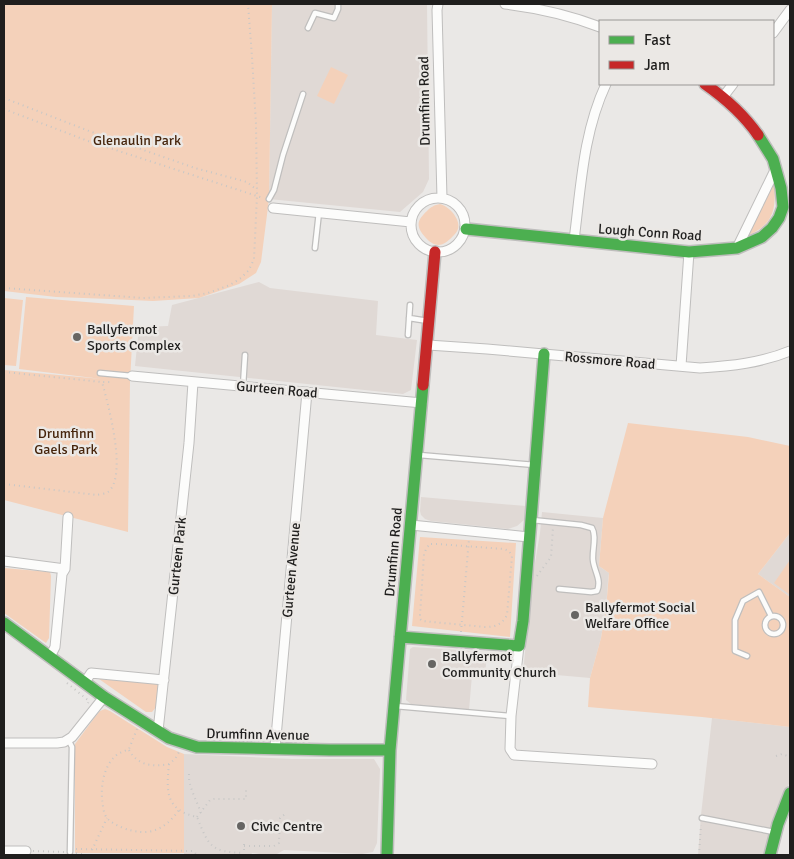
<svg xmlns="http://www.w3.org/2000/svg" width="794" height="859" font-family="Signika,sans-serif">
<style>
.built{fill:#e0d9d5}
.green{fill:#f4d1ba}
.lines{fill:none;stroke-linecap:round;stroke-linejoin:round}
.lane-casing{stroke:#bfbebd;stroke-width:7}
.street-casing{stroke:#bfbebd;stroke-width:11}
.fast-casing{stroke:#bfbebd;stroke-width:14}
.jam-casing{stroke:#bfbebd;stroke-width:14}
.path{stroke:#c7c7c6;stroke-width:2;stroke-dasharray:1 4;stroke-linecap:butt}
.lane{stroke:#fcfcfb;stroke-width:4.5}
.street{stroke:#fcfcfb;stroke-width:9}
.fast{stroke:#4caf50;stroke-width:11}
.jam{stroke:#c62828;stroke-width:11}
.poi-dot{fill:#666563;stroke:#ebe8e5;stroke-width:2}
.labels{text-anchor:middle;stroke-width:5;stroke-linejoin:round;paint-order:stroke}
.street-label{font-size:14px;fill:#1f1e1d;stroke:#ebe8e5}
.park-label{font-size:14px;fill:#46250c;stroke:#ebe8e5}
.poi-label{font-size:14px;fill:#1f1e1d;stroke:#ebe8e5;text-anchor:start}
</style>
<rect width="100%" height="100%" fill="#eae8e6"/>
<path class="built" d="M272,4H427L429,179L423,192L400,212L269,199Z
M259,282L270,288L378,301L376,335L417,340L411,390L403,394L135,366L139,327L168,326L172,305Z
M421,497L526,506L524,520L517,526L508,529L431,521L425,519L421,515L420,511Z
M542,512L603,518L599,566L609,573L608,581L606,609L601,638L590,678L523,672L533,575L540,533Z
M790,533V597L758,574Z
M413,647L487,652L485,676L472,675L469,710L411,704L406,700L410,649Z
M712,718L790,727V781L775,821L766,855H698L701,815Z
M184,754L292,759H374L380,769L377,843L373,852L362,854L284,850L277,854L267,855L252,853L251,855H184Z"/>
<path class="green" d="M4,4H272L269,199L261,262L256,273L239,284L199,298L153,301L110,299L56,297L4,291Z
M331,67L348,75L334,104L317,96Z
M774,178C776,209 776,223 746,237Z
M440,204C451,207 465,224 455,234C445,245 437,250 426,238C416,227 416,221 427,211C431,207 434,205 440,204Z
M26,297L134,306L130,382L128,532L4,500V370L102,379L19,369Z
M4,298L23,300L16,366L4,365Z
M628,423L748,437L790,446V533L758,574L790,597V727L702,717L588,707L590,678L601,638L606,609L609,573L599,566L603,518Z
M420,537L516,543L510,637L412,626Z
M790,560V595L774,583Z
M4,568L50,572L51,576L49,638L46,643L4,613Z
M99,679L159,684L157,706L152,712H146Z
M105,709L110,711L167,747L184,754V853H75V744L95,717L100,711Z"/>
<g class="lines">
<g class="lane-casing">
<path id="lane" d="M308,28L315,13L334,18L338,9V4
M269,199L274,190L283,155L303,94
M315,248L319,212
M409,318L428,321
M408,335L410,305
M100,373L132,376
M243,386L245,355
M419,455L535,465
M532,520L581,525L592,528C597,536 592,550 593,560C594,571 602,580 597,591L591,592L559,589
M765 625a9 9 0 1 1 18 0a9 9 0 1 1-18 0Z
M747,656L735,651V620L743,601L759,592L771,616
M395,706L511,716
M68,739L72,747L70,852
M702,818L774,832"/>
</g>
<g class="street-casing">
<path id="street" d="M438,4L437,10L442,198
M505,4C538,8 569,15 600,27
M773,33L790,10
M723,97L733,84
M411 225a27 27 0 1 1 54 0a27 27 0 1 1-54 0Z
M273,208L411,222
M574,240C581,187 583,133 606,84
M737,248L776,168
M428,345L487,349L700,368C731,366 761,363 790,351
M681,366L689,252
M132,376L422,403
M411,525L529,537
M4,561L65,569L62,574L55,647L50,657
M65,569L68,517
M519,646L511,716L510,749L514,755L652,764
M85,682L91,673L164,680
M158,731L189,443L193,382
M4,743H57L64,742L72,737L104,697
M275,748L307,392
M4,851H26"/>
</g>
<g class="fast-casing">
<path id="fast" d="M466,229L689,252L737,248L762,237L772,228L779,218L783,207L781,188L773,159L758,135
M4,623L104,697L169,738L197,747L330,750H390
M400,637L519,646L523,621L544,354
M387,855L390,750L423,385
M770,855L778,824L790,793"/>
</g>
<g class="jam-casing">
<path id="jam" d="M705,84C725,98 744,115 758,135
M423,385L435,252"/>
</g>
<path class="path" d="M4,98L89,131L195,168L247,182L257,190
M4,109L88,141L257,196L256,124L252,57L248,4
M4,288L143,298L192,296L208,293L230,285L241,278L249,270L254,259L257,196L263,198
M4,372L102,382
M4,484L97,495C100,494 105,494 108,492C128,476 108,404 102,382H113
M431,544H437L504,549L509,551L512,556L507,615C502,625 495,627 485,627L422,621L420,619V615L424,554L427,547Z
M537,576L551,557L553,528
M461,632L469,539
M67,683L89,701L88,703
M137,729L129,749C125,751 121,752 118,754C104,764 101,784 102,799C103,805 103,813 107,818C111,823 117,825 123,828C148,837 164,831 179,810
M129,750C138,766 153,767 169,764L175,759L179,752
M776,756L782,754L790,757
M169,764C166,793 166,810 197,817C209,847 211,852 244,853
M189,774C188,786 197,801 201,813
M197,817L210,800L214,799H246V787
M244,846H274L279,843L280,818L285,814
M76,849L193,851L197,855
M92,850L107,818
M33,851L64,852
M76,853L86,855
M244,855V840
M699,855L701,825"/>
<use href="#lane" class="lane"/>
<use href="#street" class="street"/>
<use href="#fast" class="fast"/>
<use href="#jam" class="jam"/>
</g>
<g class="poi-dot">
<circle cx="77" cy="337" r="5"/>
<circle cx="575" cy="615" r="5"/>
<circle cx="432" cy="664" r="5"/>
<circle cx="241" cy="826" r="5"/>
</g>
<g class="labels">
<g class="street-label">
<text transform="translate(424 101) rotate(-91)" y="5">Drumfinn Road</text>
<text transform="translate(650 232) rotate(4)" y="5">Lough Conn Road</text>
<text transform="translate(610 360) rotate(5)" y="5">Rossmore Road</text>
<text transform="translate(277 389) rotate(5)" y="5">Gurteen Road</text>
<text transform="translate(393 552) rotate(-85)" y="5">Drumfinn Road</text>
<text transform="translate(177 556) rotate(-84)" y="5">Gurteen Park</text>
<text transform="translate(291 570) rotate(-85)" y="5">Gurteen Avenue</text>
<text transform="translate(258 734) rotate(1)" y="5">Drumfinn Avenue</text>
</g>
<g class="park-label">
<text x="137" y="145">Glenaulin Park</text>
<text x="66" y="438">Drumfinn<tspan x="66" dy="16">Gaels Park</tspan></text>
</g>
<g class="poi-label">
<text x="87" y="334">Ballyfermot<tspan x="87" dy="16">Sports Complex</tspan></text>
<text x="585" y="612">Ballyfermot Social<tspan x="585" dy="16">Welfare Office</tspan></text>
<text x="442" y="661">Ballyfermot<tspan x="442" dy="16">Community Church</tspan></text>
<text x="251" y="831">Civic Centre</text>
</g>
</g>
<rect width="794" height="859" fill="none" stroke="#1f1e1d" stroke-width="10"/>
<rect x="599" y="20" width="175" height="65" fill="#ebe8e5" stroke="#999795"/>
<rect x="609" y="36" width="25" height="8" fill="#4caf50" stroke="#999795"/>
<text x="644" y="45" font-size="15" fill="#1f1e1d">Fast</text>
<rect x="609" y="61" width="25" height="8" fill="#c62828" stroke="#999795"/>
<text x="644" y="70" font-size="15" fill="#1f1e1d">Jam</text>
</svg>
